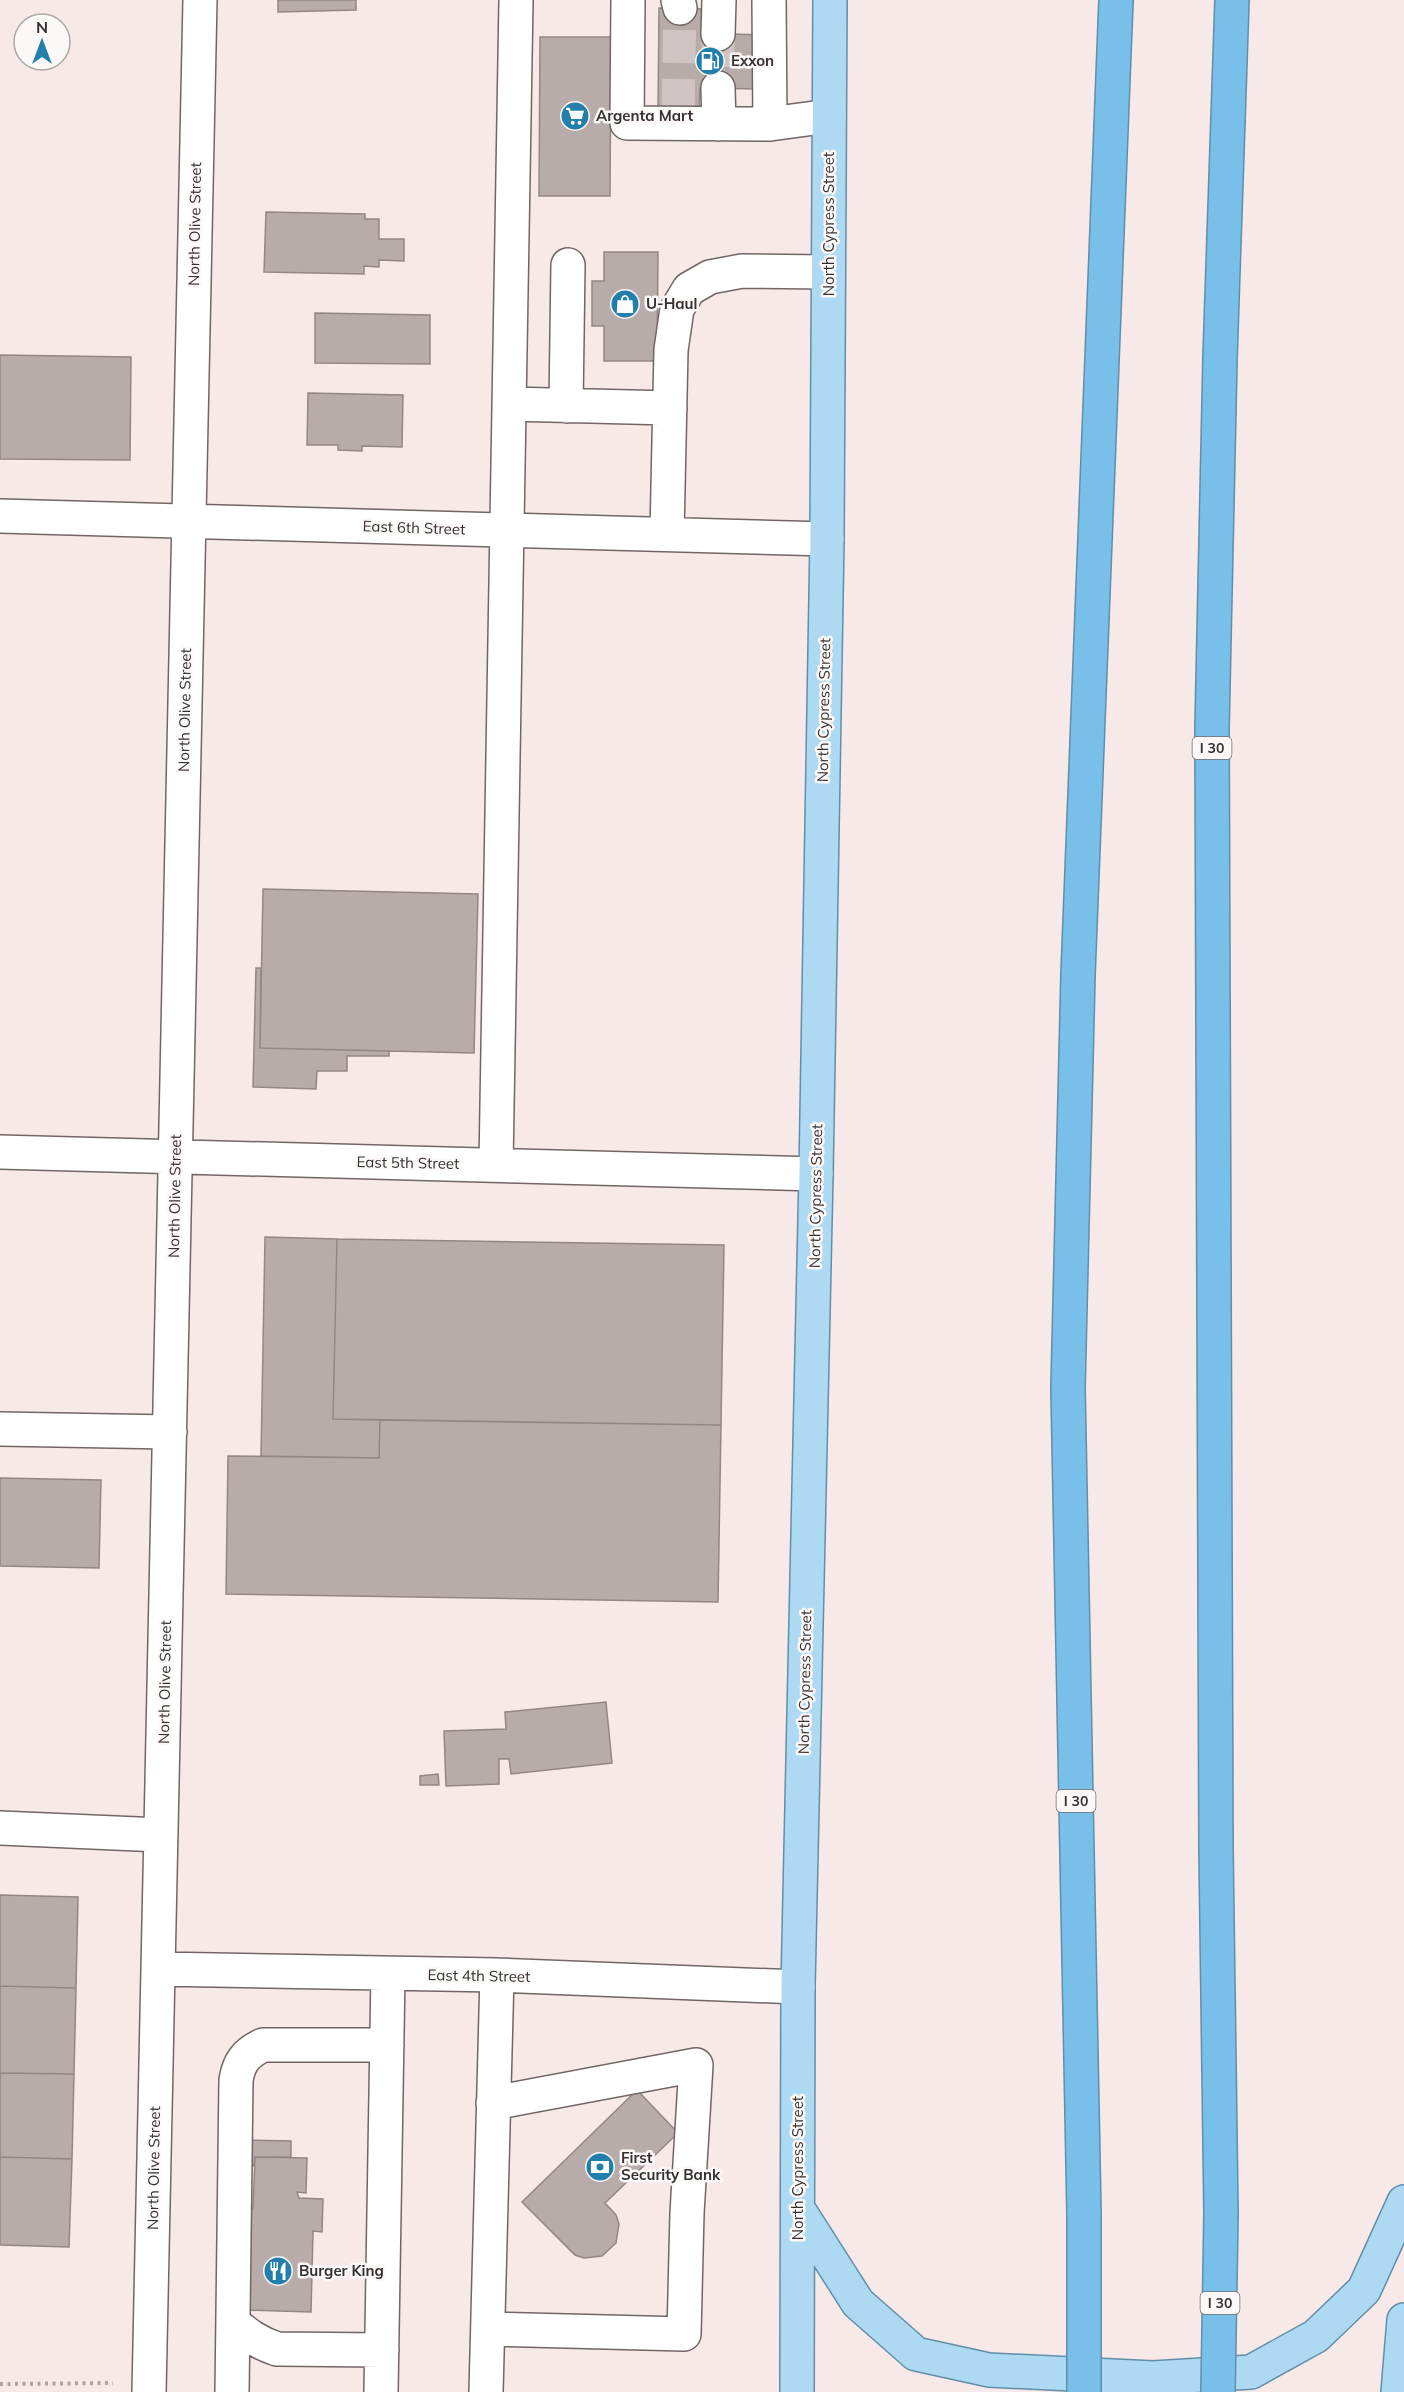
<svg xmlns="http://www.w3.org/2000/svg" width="1404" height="2392" font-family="Mulish,sans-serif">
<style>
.building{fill:#b8acab;stroke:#928786;stroke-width:1.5}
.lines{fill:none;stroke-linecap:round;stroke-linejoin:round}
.minor-tunnel{stroke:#cfc4c3;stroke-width:33;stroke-dasharray:33 16;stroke-linecap:butt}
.minor-casing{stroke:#716665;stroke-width:36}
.major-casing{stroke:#618ea9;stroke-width:36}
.highway-casing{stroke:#618ea9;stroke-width:36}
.path{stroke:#aea4a3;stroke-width:4;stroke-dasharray:3 4.5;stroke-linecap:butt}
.minor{stroke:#fff;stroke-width:33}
.major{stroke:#aed9f2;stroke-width:33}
.highway{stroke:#78c0ea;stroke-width:33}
.highway-bridge-casing{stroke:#618ea9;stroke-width:36;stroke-linecap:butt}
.highway-bridge{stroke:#78c0ea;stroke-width:33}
.labels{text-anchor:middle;stroke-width:5;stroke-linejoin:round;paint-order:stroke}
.shield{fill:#fdf8f8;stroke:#716c6b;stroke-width:1.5}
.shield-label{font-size:14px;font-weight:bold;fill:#35302f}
.poi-label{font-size:15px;font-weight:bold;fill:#35302f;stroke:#fdf8f8;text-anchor:start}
.street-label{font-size:15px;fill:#35302f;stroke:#fdf8f8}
</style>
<rect width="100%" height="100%" fill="#f6e9e8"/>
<path class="building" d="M278,0H356V10L278,12Z
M659,8L703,9L702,33L761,35L760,89L700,88L699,112L658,111Z
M540,37H611L610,196H539Z
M266,212L365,214V219H379V239H404V261L379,260V267L364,266V274L264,272Z
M604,252H658L657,361H604V326H592V281H604Z
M315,313L430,315V364L315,363Z
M0,355L131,357L130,460L0,459Z
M308,393L403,395L402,447L362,446V451L338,450V445H307Z
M263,889L478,894L474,1053L260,1048Z
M256,968H261L260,1048L389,1051V1056H347V1071H317L316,1089L253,1087Z
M265,1237L337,1239L333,1419L380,1420L379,1458L261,1456Z
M337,1239L724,1245L721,1425L333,1419Z
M380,1420L721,1425L718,1602L226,1594L228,1456L379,1458Z
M0,1478L101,1480L99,1568L0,1566Z
M606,1702L612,1763L511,1774L509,1759H499V1784L446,1786L444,1731L506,1729L505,1712Z
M438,1774L439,1785H420V1776Z
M0,1895L78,1897L76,1988L0,1986Z
M0,1986L76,1988L74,2074L0,2073Z
M0,2073L74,2074L72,2159L0,2157Z
M637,2090L678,2133L605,2203L616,2215L619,2224L616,2243L602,2256L584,2258L575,2255L522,2202Z
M246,2140L291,2141V2157H255L254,2166L246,2165Z
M0,2157L72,2159L69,2247L0,2245Z
M255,2157L307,2158L306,2193L297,2192L299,2198L323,2199L322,2232L313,2231L311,2312L242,2310L244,2208H253Z"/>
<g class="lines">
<path class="minor-tunnel" d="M718,34V88
M678,112L680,8"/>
<g class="minor-casing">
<path id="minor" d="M628,0L627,123L770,124L829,116
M678,0L680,8
M769,0L770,124
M718,34L719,0
M718,88L719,124
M510,404L670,408
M566,406L568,265
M0,516L827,539
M667,534L671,350L677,309L689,289L710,277L742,271L828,272
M0,1152L816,1174
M496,1165L516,0
M0,1429L170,1432
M0,1828L161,1835
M159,1969L497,1975L798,1987
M233,2322C247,2335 259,2343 277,2349L382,2350
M488,2329L684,2334L687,2213L696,2065L493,2103
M149,2392L200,0
M232,2392L236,2080C239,2062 246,2053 263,2045H387
M381,2392L388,1974
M486,2392L497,1975"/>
</g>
<g class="major-casing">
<path id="major" d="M798,2209L858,2303L916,2354L989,2370L1153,2378L1251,2372L1316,2336L1364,2290L1404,2202
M797,2392L798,1987L816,1174L827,539L830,0
M1398,2392L1404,2320"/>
</g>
<g class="highway-casing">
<path id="highway" d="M1084,2214L1068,1388L1078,975L1116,0
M1221,2214L1216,1849L1212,729L1220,358L1232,0"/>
</g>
<path class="path" d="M0,2384L113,2383"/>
<use href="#minor" class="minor"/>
<use href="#major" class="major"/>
<use href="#highway" class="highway"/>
<g class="highway-bridge-casing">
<path id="highway-bridge" d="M1084,2214V2392
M1218,2392L1221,2214"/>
</g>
<use href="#highway-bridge" class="highway-bridge"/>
</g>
<defs>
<g id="fuel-disc" transform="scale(1.5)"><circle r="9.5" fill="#227fac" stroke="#fdf8f8"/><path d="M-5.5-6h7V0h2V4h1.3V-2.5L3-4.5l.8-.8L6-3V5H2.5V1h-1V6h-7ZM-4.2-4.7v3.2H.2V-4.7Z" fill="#fff"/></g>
<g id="supermarket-disc" transform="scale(1.5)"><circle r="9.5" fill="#227fac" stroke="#fdf8f8"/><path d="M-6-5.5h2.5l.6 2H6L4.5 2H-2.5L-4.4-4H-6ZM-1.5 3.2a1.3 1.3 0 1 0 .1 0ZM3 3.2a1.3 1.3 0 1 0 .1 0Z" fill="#fff"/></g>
<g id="shop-disc" transform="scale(1.5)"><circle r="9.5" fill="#227fac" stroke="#fdf8f8"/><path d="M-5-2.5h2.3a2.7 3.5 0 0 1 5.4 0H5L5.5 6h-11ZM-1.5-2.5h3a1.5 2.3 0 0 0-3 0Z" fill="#fff"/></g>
<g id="bank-disc" transform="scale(1.5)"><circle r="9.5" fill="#227fac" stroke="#fdf8f8"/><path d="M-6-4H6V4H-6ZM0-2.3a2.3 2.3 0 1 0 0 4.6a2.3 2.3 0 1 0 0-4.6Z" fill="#fff"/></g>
<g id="restaurant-disc" transform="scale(1.5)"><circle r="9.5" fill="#227fac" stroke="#fdf8f8"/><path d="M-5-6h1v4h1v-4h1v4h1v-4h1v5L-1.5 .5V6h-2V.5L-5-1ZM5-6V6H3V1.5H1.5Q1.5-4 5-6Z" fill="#fff"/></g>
</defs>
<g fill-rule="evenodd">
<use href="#fuel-disc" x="710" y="61"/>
<use href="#supermarket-disc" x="575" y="116"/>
<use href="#shop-disc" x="625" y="304"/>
<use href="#bank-disc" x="600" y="2167"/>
<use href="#restaurant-disc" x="278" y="2271"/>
</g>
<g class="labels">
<g class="shield">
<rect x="1192.5" y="737" width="39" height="22" rx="4.5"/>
<rect x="1056.5" y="1790" width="39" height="22" rx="4.5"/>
<rect x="1200.5" y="2292" width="39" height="22" rx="4.5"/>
</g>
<g class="shield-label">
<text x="1212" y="753">I 30</text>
<text x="1076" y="1806">I 30</text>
<text x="1220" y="2308">I 30</text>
</g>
<g class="poi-label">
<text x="731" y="66">Exxon</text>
<text x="596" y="121">Argenta Mart</text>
<text x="646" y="309">U-Haul</text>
<text x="621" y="2163">First<tspan x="621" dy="17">Security Bank</tspan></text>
<text x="299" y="2276">Burger King</text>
</g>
<g class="street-label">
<text transform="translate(195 224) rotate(-89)" y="5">North Olive Street</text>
<text transform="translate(829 224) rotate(-90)" y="5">North Cypress Street</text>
<text transform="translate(414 528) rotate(2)" y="5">East 6th Street</text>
<text transform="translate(185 710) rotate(-89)" y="5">North Olive Street</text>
<text transform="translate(824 710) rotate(-89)" y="5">North Cypress Street</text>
<text transform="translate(408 1163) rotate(1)" y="5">East 5th Street</text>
<text transform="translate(175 1196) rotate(-89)" y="5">North Olive Street</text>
<text transform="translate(816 1196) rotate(-89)" y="5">North Cypress Street</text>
<text transform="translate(165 1682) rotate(-89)" y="5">North Olive Street</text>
<text transform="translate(805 1682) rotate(-89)" y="5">North Cypress Street</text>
<text transform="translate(479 1976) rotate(1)" y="5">East 4th Street</text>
<text transform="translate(154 2168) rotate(-89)" y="5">North Olive Street</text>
<text transform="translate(798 2168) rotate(-90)" y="5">North Cypress Street</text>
</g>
</g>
<g transform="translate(42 42)"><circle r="28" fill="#fdf8f8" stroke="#ada8a8" stroke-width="1.5"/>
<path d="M0-4.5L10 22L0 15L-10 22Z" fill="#227fac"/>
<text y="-9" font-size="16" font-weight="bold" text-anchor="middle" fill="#35302f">N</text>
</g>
</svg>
